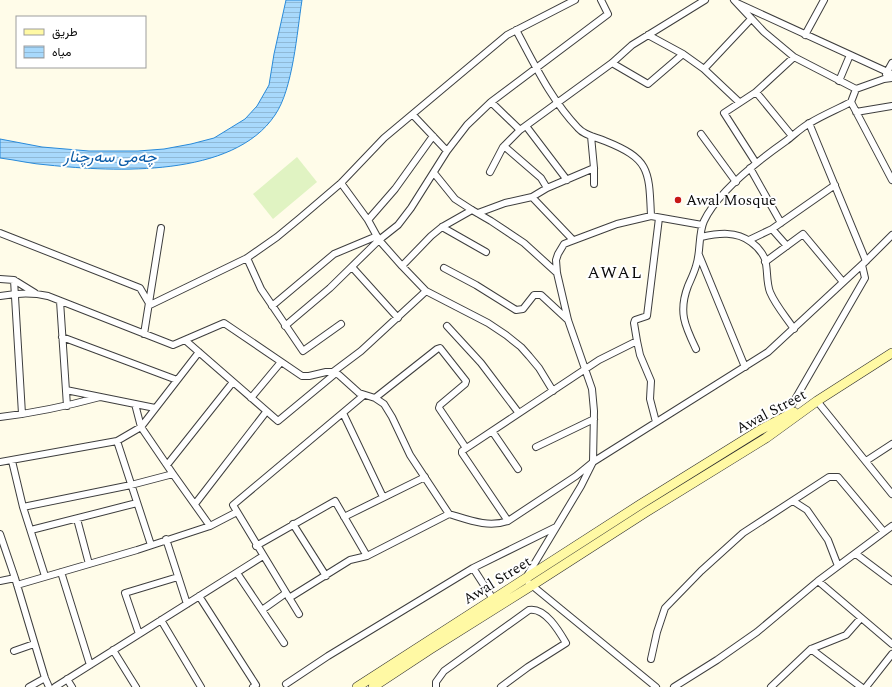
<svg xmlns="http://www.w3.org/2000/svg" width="892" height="687" font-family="Spectral,Vazirmatn,serif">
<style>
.pitch{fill:#e0f3c2}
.water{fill:url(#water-rules);stroke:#298ad9}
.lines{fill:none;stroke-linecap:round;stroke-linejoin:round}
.street-casing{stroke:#3e3e3e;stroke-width:8}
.secondary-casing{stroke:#2d2d2d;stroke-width:10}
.street{stroke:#fff;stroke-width:6}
.secondary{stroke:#fff9a4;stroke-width:9}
.poi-dot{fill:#c71817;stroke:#fff;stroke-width:1.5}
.labels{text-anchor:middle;stroke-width:4;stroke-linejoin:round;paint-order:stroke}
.poi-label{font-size:15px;fill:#0b0b0b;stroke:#fff;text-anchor:start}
.street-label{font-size:15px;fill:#0b0b0b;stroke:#fff}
.water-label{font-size:16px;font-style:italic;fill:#0a5ba7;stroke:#fff}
.quarter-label{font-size:17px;letter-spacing:1px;fill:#0b0b0b;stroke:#fff}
</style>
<defs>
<pattern id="water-rules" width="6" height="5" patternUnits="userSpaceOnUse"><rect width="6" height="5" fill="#a8d9fc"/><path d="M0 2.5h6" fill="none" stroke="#8fb9d7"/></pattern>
</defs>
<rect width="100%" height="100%" fill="#fffce9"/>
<path class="pitch" d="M297,157L317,182L273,219L253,194Z"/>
<path class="water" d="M286,0H302C297,32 293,89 275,115C233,178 115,172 48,165C32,164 16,160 0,158V139L42,147L89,151H138L164,149L191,144L214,138L245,119L257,106L269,85L274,54Z"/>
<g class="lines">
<g class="street-casing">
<path id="street" d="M734,0L764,32L794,57L856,89
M737,3L892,74
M516,30C534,63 551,100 578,128C585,136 596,137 605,141C650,159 649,170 651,216
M648,35L683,54L704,69L739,102
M805,35L824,0
M612,63L648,84L683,54
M704,69L751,19
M886,74L892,63
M839,81L850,55
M756,92L792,136
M491,102L520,130
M851,102L892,180
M856,112L892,106
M413,115L447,151
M809,123L866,261
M526,126L567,180
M701,134L736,182
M591,136L594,168V184
M504,146L541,178L547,188
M756,163L724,113L756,92L794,57
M750,168L781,223
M490,172L503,147L520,130L612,63L632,45L705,0
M434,173L455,199L472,210L491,221L524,243L557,273
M341,183L368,220L379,240L402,266L426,291L488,323L506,335L521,347L529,356L539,368L553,391
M532,197L573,240
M478,213L505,203L532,197L547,188L594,168
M368,220L395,189L433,136
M442,227L486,252
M772,229L787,246
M0,233L140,288L150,305L247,258L277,237L300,218L341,183L384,138L507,35L575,0
M701,237C719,233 736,231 751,242C758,247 762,252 765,259C768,270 766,281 770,292C776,306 786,317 794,329
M749,240L772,229L835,185
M699,255L745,367
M247,258L261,289L303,351L341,324
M765,262L803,234L843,282
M402,266L431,236L442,227L472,210
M352,267L398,318
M444,268L476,285L516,310L523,309L534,295H541L568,320
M0,279L14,280L35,293
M14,280L22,414
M0,296C16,293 32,292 48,296L173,345L224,323L302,376H309L326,372H333L339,375L359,393L375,398L384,404L392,417L410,455L449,514C469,520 488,528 508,521L576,476L593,462L768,352L866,261L892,235
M60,301L67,406
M272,306L334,254L377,236
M285,326L330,288L379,240L398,225L411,208L447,151L467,125L491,102L608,14L601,0
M447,326L481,363L518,412
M144,334L161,228
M62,337L177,380
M185,340L278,421L336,373
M637,341L640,355L651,381L650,399L656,422
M696,349C685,326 678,312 688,286C691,279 694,273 696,266C701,252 698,234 704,221C718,191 759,160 786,141C794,135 802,127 810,123C823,115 838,109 851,102L856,89L884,79L892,78
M333,372L361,351L426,291
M66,390L155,408
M251,398L281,362
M375,398L437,349L440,348L466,381L465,384L440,405L439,408L466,448
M817,401L892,494
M135,404L141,427L173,474L210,526
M343,413L383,497
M786,415L865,278L862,265
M0,417C34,413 67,406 100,397
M492,431L518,469
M117,441L151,545
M536,447L594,419
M12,461L23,507L45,576
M866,461L892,444
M0,462L117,441L141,427L199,352
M167,465L233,382
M793,501L807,510L828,540L838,566
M195,504L266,412
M23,507L131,485L173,474
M344,517L425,477
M77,519L89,564
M508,521L462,453V451L599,360L637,341L634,323L635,320L647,316L659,218
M293,524L326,576
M31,530L137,503
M0,534L15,578L45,678L49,687
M166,539L187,604
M256,546L335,501L367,556
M856,554L892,581
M473,568L493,599
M61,572L90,665
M237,573L284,643
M527,576L581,486L593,462L594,411L592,389L568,320L557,273L556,260L558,254L564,244L569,242L617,224L651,216L702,225
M0,581L15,578
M818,581L892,644
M529,583L656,687
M17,585L137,550L210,526L237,512
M199,596L256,685L253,687
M289,598L350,560L367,556L449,514
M262,610L286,593
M299,614L233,505L364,395
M161,620L201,687
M139,634L125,593L178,577
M811,649L861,687
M113,650L136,687
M14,651L34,644
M651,659L657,632L665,608L701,571L743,533L829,477H838L884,532
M67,679L72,687
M286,684L328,656L473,568L556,527
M29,687L45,678
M55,687L263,556
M436,687V682L444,671L529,610C545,607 559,631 566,643L528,667L501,687
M674,687L717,660L757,632L818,581L892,526
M771,687L811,649L846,635L861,618
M866,687L892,654"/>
</g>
<g class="secondary-casing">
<path id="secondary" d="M357,687L641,504L760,430L794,412
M373,687L429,650L531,586L646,512L766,438L817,401L892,353"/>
</g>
<use href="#street" class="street"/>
<use href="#secondary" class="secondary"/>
</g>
<circle class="poi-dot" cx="678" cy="200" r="4"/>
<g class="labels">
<g class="poi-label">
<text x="686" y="205">Awal Mosque</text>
</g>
<g class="street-label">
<text transform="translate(771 411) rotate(-28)" y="5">Awal Street</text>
<text transform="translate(497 580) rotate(-32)" y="5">Awal Street</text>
</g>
<g class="water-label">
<text x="110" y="162">چەمی سەرچنار</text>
</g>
<g class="quarter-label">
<text x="615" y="278">AWAL</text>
</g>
</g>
<rect x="16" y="16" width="130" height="52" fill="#ffffff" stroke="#9d9d9d"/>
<rect x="24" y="29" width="20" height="6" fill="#fff9a4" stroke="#9d9d9d"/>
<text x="52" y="36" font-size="12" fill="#0b0b0b">طريق</text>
<rect x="24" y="46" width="20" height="12" fill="url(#water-rules)" stroke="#9d9d9d"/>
<text x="52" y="56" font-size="12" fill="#0b0b0b">مياه</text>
</svg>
